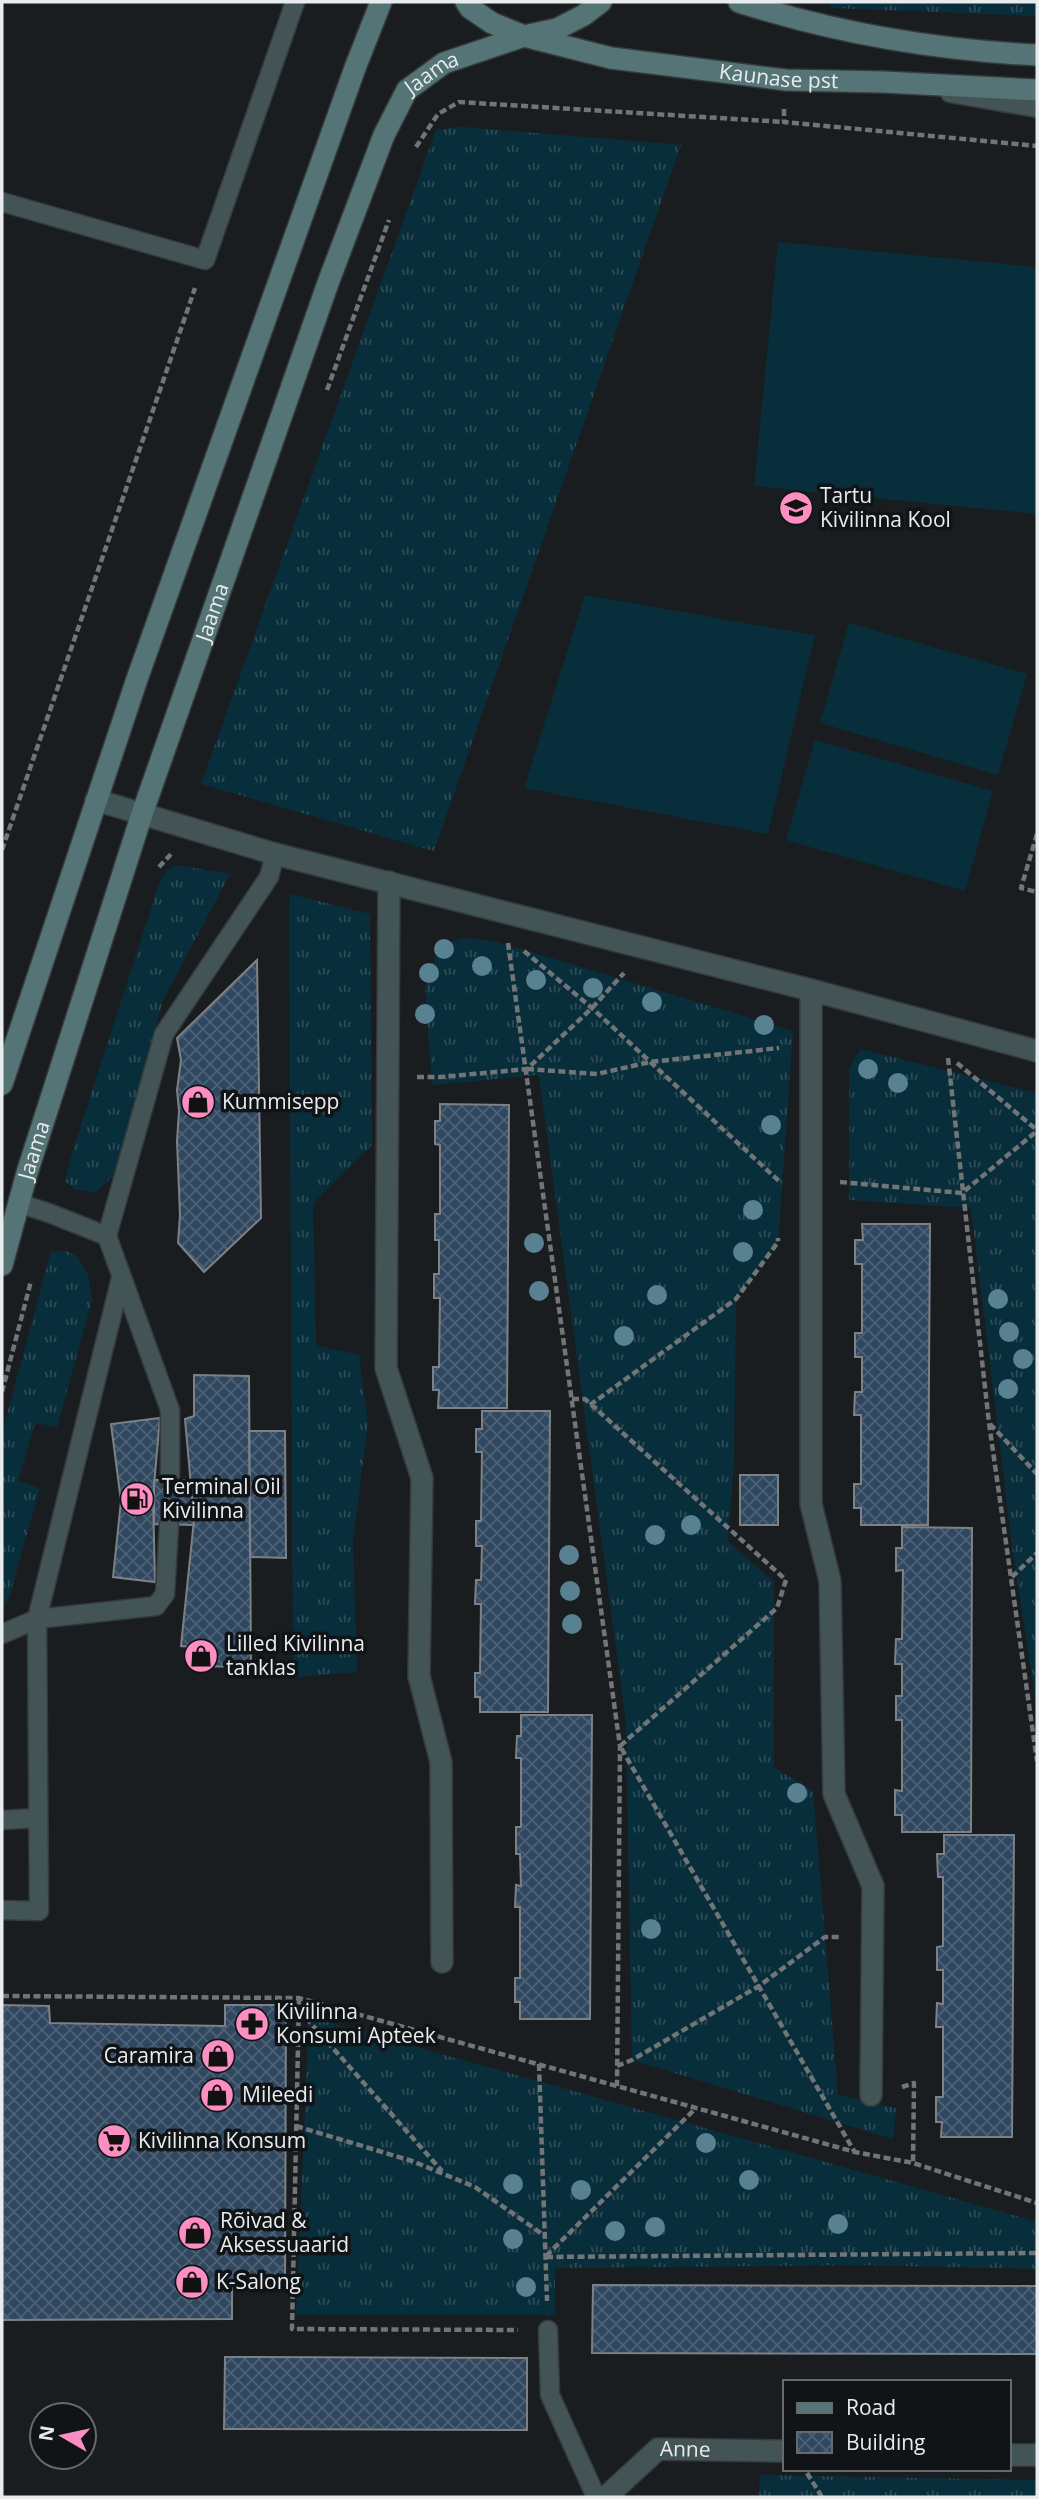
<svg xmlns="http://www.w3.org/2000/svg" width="1039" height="2499" font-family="'Open Sans',sans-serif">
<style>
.grass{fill:url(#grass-tufts)}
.pitch{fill:#092e3b}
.building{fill:url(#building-cross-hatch);stroke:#7d8185;stroke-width:2}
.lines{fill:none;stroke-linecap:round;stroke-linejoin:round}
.lane-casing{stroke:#363a3c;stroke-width:21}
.street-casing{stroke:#363a3c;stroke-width:24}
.secondary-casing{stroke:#363a3c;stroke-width:24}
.path{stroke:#717577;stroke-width:4.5;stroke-dasharray:7 3.5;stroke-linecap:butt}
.lane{stroke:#425455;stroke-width:18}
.street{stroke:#425455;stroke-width:21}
.secondary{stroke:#557476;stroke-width:21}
.tree{fill:#588191}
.labels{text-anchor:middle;stroke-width:7;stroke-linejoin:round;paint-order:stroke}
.street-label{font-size:21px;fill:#e9ecee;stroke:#101416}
.poi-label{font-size:21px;fill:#e9ecee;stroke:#101416;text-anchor:start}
</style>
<defs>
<pattern id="grass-tufts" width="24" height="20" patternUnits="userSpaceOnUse" patternTransform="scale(1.75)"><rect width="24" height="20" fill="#092e3b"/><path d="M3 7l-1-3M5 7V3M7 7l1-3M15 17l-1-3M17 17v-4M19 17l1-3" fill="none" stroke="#2d4c58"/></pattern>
<pattern id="building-cross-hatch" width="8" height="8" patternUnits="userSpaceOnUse" patternTransform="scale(1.75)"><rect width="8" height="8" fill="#304760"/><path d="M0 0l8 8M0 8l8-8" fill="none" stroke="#4e6277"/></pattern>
</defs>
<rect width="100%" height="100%" fill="#191d1f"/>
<path class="grass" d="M830,2H1037V16L832,8Z
M462,127L681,145L434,851L201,784L436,130Z
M176,865L230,874L163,1000L117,1173L95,1193L75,1189L65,1181L72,1153L160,881L167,870Z
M290,894L370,914L372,1145L313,1203L316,1345L359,1355L368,1423L353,1543L357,1672L293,1677L289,905Z
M461,938L495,941L793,1031L778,1242L736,1299L734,1463L728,1541L774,1582V1767L813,1791L838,2095L896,2108L893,2139L632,2060L626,1722L539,1075L432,1085L425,989L439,948Z
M861,1049L1037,1093V1710L1013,1553L971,1208L849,1200V1068Z
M51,1251H66L78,1257L88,1275L92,1300L57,1427L35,1423L18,1481L40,1488L9,1598L2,1609V1433Z
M309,2017C552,2085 795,2153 1037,2222V2269L857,2265L555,2268V2315H296Z
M760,2475L1037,2480V2497H759Z"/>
<path class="pitch" d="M778,242L1037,267V514L754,486Z
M585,595L815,635L768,834L524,788Z
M849,623L1027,674L998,775L820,723Z
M815,740L993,791L965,891L786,840Z"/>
<path class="building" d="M257,960L261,1218L204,1272L178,1243L180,1215L177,1141L179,1111L177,1090L181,1060L177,1038Z
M440,1104L509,1105L507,1408H438L439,1390H433V1367H439L440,1298H434V1274H439V1240H435V1214H440V1145L435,1144V1121H440Z
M862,1224H930L928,1525H861V1508H854V1484H861V1415H854L855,1392H862V1357H855V1333H862V1264H855V1240H863Z
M194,1375L249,1376L251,1667L195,1666L193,1647L181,1646L194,1520L185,1419L194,1416Z
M482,1411H550L548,1712H480V1697H475V1673H480L481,1604H475L476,1580H481L482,1546H476V1521H481L482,1452H476V1429H482Z
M160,1418L153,1497L155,1582L113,1577L121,1501L111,1424Z
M249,1431H285L286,1558L250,1557Z
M740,1475H778V1525H740Z
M154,1480H191L194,1525L154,1524Z
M902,1527L972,1528L971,1832H902V1815H895V1790L902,1791V1720H896V1696H902V1664H895L896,1639H902L903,1570L896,1571V1548H902Z
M521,1715H592L590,2019H520V2002H515V1978H520V1907H515L516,1885L521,1886L520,1854H516V1827H521V1758H516L517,1736H521Z
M944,1835H1014L1012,2137H941L942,2122H936V2097H943V2027H936L937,2003L943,2004V1970H937V1947L943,1946V1877H938L937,1854H944Z
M2,2005L49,2006L50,2023L225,2026V2005H286L285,2287L232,2285V2319L2,2320Z
M593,2285L1037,2286V2354L592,2353Z
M225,2357L527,2358V2430L224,2429Z"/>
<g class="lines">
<g class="lane-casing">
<path id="lane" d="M950,93L1037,108
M2,202L205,260L295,2
M18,1203L49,1213L107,1236L170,1410V1480
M107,1236L164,1034L269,877L275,854
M2,1634L37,1619L156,1606L165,1594L169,1525
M2,1820L38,1818
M2,1910L39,1911L37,1619L121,1278
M548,2330L550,2395L596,2497"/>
</g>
<g class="street-casing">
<g id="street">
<path d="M96,800L275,854L811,990L1037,1051"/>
<path d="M389,882L386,1368L422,1478L419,1676L441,1762L442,1962"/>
<path d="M811,990V1504L830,1581L834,1794L873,1886L871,2095"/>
<path d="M1009,2455H1037"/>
<path id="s1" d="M606,2497L658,2449L785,2451"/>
</g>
</g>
<g class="secondary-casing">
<g id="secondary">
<path id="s2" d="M466,2L470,8L492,23L524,36L611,58L786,80L884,82L1037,90"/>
<path d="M739,2C836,33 935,50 1037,55"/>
<path d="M2,1084L137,679L355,68L381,2"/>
<path id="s3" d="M2,1265L27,1173L142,814L328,283L384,135L407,90L444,63L524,36L557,29L584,15L601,2"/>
</g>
</g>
<path class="path" d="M784,109V122L1037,146
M416,147L438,114L459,102L784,122
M327,390L389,220
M1037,834L1021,888L1037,892
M2,850L195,288
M159,867L172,853
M508,943L620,1746L617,2086
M524,951L592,1008L780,1182
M948,1058L989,1423L1037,1761
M957,1063L1037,1130
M527,1069L597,1074L650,1062L779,1048
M417,1077H441L527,1069L592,1008L624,973
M840,1182L962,1193L1037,1131
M2,1392L31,1281
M572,1399H585L786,1580L777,1608L620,1746L854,2151
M590,1405L736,1299L778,1242V1238
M990,1424L1037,1474
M1012,1577L1037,1553
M2,1996L299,1998L855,2152L913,2163L1037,2203
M299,1998L292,2329L518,2330
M299,2010L442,2171
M539,2064L547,2301
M617,2066L632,2060L759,1986L825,1937H841
M902,2087L914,2083L913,2163
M296,2126L412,2161L475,2187L545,2236
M546,2256L696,2108
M546,2257L1037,2253
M807,2473L822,2497"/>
<use href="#lane" class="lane"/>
<use href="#street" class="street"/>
<use href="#secondary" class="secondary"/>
</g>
<g class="tree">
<circle cx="444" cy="949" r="10"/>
<circle cx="482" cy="966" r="10"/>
<circle cx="429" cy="973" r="10"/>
<circle cx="536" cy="980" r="10"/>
<circle cx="593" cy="988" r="10"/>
<circle cx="652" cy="1002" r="10"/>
<circle cx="425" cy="1014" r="10"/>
<circle cx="764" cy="1025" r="10"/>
<circle cx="868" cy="1069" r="10"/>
<circle cx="898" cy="1083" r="10"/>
<circle cx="771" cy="1125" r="10"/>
<circle cx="753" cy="1210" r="10"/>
<circle cx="534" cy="1243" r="10"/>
<circle cx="743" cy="1252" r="10"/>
<circle cx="539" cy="1291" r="10"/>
<circle cx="657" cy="1295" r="10"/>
<circle cx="998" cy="1299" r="10"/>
<circle cx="1009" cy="1332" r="10"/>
<circle cx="624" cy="1336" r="10"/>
<circle cx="1023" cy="1359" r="10"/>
<circle cx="1008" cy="1389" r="10"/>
<circle cx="691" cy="1525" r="10"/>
<circle cx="655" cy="1535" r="10"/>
<circle cx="569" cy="1555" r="10"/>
<circle cx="570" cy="1591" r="10"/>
<circle cx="572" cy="1624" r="10"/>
<circle cx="797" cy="1793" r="10"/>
<circle cx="651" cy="1929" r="10"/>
<circle cx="706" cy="2143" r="10"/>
<circle cx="749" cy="2180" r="10"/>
<circle cx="513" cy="2184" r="10"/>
<circle cx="581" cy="2190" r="10"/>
<circle cx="838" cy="2224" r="10"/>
<circle cx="655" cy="2227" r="10"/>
<circle cx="615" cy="2231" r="10"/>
<circle cx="513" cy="2239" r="10"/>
<circle cx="526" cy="2287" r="10"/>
</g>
<defs>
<g id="school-disc" transform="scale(1.75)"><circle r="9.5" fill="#fd8ec1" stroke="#101416"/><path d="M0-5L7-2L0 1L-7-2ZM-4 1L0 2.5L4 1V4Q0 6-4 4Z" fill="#111"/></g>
<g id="shop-disc" transform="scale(1.75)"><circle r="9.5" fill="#fd8ec1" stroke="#101416"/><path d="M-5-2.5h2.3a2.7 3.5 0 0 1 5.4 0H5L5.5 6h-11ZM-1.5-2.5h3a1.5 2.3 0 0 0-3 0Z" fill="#111"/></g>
<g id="fuel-disc" transform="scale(1.75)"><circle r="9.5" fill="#fd8ec1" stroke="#101416"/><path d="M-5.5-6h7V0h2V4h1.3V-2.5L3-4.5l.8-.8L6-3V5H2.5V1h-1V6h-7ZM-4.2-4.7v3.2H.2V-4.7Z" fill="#111"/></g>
<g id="pharmacy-disc" transform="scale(1.75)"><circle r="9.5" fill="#fd8ec1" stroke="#101416"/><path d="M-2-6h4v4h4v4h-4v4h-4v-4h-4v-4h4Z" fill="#111"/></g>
<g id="supermarket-disc" transform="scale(1.75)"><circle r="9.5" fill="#fd8ec1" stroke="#101416"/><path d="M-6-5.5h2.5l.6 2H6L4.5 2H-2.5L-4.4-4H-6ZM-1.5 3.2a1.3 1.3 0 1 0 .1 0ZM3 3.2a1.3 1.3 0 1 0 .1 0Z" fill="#111"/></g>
</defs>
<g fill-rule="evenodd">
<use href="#school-disc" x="796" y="508"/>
<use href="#shop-disc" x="198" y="1102"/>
<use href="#fuel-disc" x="137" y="1499"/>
<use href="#shop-disc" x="201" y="1656"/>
<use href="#pharmacy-disc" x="252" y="2024"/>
<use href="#shop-disc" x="218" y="2056"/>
<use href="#shop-disc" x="217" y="2095"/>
<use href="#supermarket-disc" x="114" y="2141"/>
<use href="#shop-disc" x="195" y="2233"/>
<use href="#shop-disc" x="192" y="2282"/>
</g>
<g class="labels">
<g class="street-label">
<text dy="7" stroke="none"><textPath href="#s3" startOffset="1274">Jaama</textPath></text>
<text dy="7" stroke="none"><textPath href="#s2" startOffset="327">Kaunase pst</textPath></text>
<text dy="7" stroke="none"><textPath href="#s3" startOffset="686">Jaama</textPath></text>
<text dy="7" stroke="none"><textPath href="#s3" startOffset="119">Jaama</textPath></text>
<text dy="7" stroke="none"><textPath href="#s1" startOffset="98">Anne</textPath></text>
</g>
<g class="poi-label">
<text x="820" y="503">Tartu<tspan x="820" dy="24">Kivilinna Kool</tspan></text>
<text x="222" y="1109">Kummisepp</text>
<text x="162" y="1494">Terminal Oil<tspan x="162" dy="24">Kivilinna</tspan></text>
<text x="226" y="1651">Lilled Kivilinna<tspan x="226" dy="24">tanklas</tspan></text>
<text x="276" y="2019">Kivilinna<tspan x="276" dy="24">Konsumi Apteek</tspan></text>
<text x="194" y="2063" text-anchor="end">Caramira</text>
<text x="242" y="2102">Mileedi</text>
<text x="138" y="2148">Kivilinna Konsum</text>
<text x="220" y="2228">Rõivad &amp;<tspan x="220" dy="24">Aksessuaarid</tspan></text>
<text x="216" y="2289">K-Salong</text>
</g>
</g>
<rect width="1039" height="2499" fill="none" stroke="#e9ecee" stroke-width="7"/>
<rect x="783" y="2380" width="228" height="91" fill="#101416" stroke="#676a6c" stroke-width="2"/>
<rect x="797" y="2403" width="35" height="10" fill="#557476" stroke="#676a6c" stroke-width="2"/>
<text x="846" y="2415" font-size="21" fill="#e9ecee">Road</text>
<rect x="797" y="2432" width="35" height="21" fill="url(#building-cross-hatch)" stroke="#676a6c" stroke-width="2"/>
<text x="846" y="2450" font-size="21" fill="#e9ecee">Building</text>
<g transform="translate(63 2436) rotate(279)"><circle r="33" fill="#101416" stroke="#676a6c" stroke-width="2"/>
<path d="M0-5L12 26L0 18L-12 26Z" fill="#fd8ec1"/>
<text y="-10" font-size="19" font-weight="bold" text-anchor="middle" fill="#e9ecee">N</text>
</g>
</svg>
